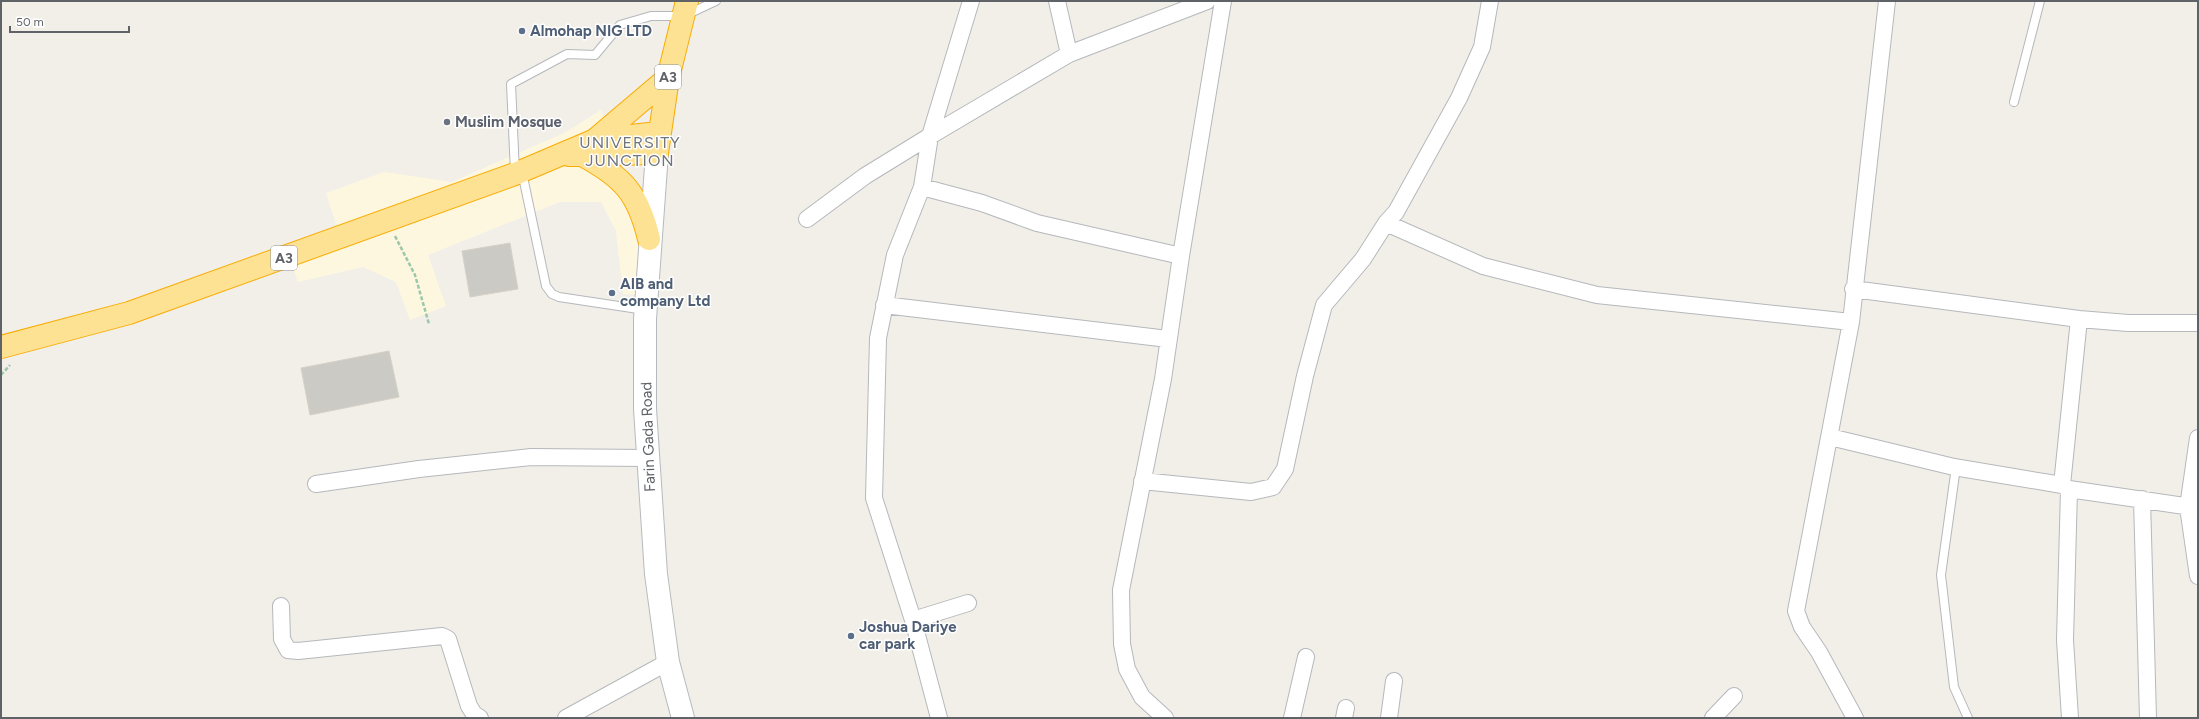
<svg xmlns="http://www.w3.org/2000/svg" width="2199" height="719" font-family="Figtree,sans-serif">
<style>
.commercial{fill:#fef7e0}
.building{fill:#cccac5;stroke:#d6d1c6}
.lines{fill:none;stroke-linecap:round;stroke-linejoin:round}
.lane-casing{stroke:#b5b8bc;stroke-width:10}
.street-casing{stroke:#b5b8bc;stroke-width:18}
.secondary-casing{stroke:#b6babf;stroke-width:24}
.highway-casing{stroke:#f9ab00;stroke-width:24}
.path{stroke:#9cc7a9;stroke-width:2.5;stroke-dasharray:4 2;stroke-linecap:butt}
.lane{stroke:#fff;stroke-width:8}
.street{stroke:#fff;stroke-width:16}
.secondary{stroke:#fff;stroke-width:22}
.highway{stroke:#fde293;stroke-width:22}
.service-dot{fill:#5c6f8a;stroke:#fff;stroke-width:1.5}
.worship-dot{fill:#6b7280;stroke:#fff;stroke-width:1.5}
.labels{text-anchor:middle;stroke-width:3;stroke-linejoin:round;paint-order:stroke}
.shield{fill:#fff;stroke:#8f9295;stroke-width:1}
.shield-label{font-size:14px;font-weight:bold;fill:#5f6368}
.service-label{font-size:15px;font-weight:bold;fill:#4e5e75;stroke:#fff;text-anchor:start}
.worship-label{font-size:15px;font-weight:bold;fill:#5b616d;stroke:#fff;text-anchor:start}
.street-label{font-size:15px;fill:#5f6368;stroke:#fff}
.neighbourhood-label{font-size:16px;letter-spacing:1px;fill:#70757a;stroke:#fff}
</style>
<rect width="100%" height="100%" fill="#f1efe8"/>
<path class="commercial" d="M601,110L641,230L639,295L623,294L616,231L601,202H560L428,255L446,306L410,320L396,282L363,267L298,282L286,247L338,230L326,193L384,172L452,182L566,132Z"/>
<path class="building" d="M510,243L518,289L470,297L462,251Z
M389,351L399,397L310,415L301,368Z"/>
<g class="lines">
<g class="lane-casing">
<path id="lane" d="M2014,102L2040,1
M522,172L546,286L552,294L559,297L645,310
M515,173L511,84L567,54L595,55L620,25L651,16H684L716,1
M1956,467L1941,575L1954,687L1968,718"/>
</g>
<g class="street-casing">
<path id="street" d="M1057,1L1069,54
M922,187L982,203L1037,223L1181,256
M807,219L865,176L930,136L971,1
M1386,223L1483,266L1597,295L1851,322
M1853,289L2079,319L2128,323H2198
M884,305L1168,339
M1830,437L1954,467L2062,485L2069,489L2198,508
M2198,438L2188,507L2198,576
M1142,481L1251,492L1273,487L1285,469L1305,376L1324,305L1363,259L1386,223L1396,212L1459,98L1482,47L1490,1
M316,484L419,469L531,457L648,458
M2062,485L2079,319
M2069,489L2065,640L2070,718
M2142,499L2148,718
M281,606L282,639L288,650L298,651L442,636L448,639L469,706L474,714L480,718
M913,620L968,603
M566,718L668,662
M939,718L913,620L874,498L878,338L895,255L922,187L930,136L1069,54L1207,1
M1165,718L1142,697L1127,669L1122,644L1121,590L1163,379L1181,256L1223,1
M1292,718L1306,657
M1344,718L1346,708
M1389,718L1394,681
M1713,718L1734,696
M1855,718L1819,652L1802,627L1796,611L1851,322L1887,1"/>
</g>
<g class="secondary-casing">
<path id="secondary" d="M657,153L645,319V409L656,574L668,662L683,718"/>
</g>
<g class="highway-casing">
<path id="highway" d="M595,140L658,133
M569,155L657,153L668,78L687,1
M582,155C623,177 638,193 649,239
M1,347L129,313L515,174L595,140L668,78"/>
</g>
<path class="path" d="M395,236L415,275L429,324
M1,375L10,365"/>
<use href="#lane" class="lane"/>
<use href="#street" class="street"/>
<use href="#secondary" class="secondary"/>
<use href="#highway" class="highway"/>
</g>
<g class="service-dot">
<circle cx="522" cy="31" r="4"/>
<circle cx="612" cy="293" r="4"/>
<circle cx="851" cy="636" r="4"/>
</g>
<circle class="worship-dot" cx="447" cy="122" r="4"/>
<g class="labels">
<g class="shield">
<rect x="655" y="65" width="26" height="24" rx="3"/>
<rect x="271" y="246" width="26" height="24" rx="3"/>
</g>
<g class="shield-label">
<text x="668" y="82">A3</text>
<text x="284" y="263">A3</text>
</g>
<g class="service-label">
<text x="530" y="36">Almohap NIG LTD</text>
<text x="620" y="289">AIB and<tspan x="620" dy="17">company Ltd</tspan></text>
<text x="859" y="632">Joshua Dariye<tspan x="859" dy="17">car park</tspan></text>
</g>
<g class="worship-label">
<text x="455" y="127">Muslim Mosque</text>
</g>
<g class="street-label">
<text transform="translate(648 437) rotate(-92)" y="5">Farin Gada Road</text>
</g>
<g class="neighbourhood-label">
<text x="630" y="148">UNIVERSITY<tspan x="630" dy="18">JUNCTION</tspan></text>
</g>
</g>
<rect width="2199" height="719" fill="none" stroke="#5f6368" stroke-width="4"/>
<path d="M10 26v6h119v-6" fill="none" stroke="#5f6368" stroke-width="2"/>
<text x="16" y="26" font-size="12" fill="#5f6368" stroke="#ffffff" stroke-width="3" paint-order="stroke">50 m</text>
</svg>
